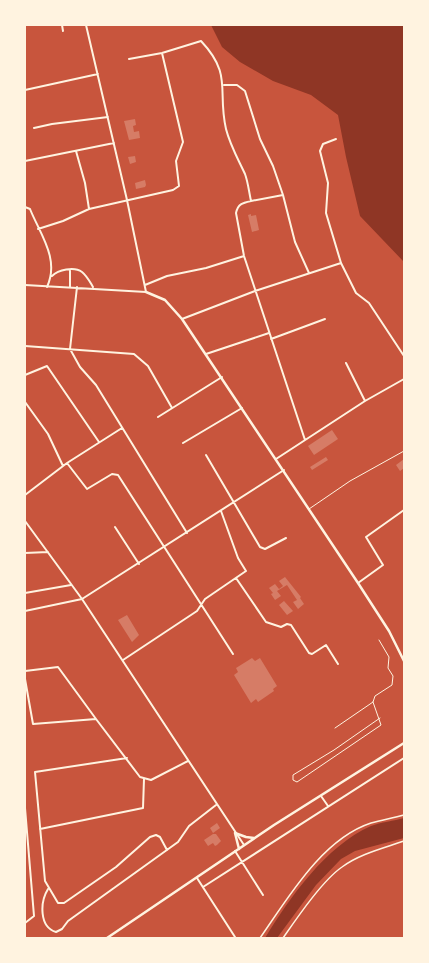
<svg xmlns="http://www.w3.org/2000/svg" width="429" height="963" font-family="Barlow,sans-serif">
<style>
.water{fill:#8f3625}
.building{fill:#d67c66}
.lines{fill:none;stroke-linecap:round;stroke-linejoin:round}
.service{stroke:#fff3e0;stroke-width:1}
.pedestrian{stroke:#fff3e0;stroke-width:1.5}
.minor{stroke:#fff3e0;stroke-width:2}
.tertiary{stroke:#fff3e0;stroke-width:2.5}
</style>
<rect width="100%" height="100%" fill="#c8553d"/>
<path class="water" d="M211,25H404V262L360,216L346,157L338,115L311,95L273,81L240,62L222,47Z
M404,818V838L355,851L341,859L316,885L277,938H265C290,897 326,846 371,826C381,822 394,821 404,818Z"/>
<path class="building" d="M135,119L136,125L133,126L134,132L139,131L140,138L129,140L124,121Z
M135,156L136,162L130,164L128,157Z
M145,180L146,185L145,187L136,189L135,183Z
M251,214V216L256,215L259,230L252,232L248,215Z
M332,430L338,439L314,455L308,446Z
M326,457L328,460L312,470L310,467Z
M404,459V468L400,471L396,465Z
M285,577L301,597L300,598L304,604L298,609L293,602L297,600L287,585L277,591L281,596L275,600L271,594L273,593L269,588L275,584L279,589L283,586L279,581Z
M284,601L293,611L287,615L279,605Z
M127,615L139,635L132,642L118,620Z
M252,658L255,661L260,658L277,686L273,689L274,691L258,702L256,699L251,703L234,675L238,672L236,668Z
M217,823L220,828L213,833L210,828Z
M213,834H216L221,841L217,845L215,846L213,843L208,846L204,840Z"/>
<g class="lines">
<path class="service" d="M309,509L350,481L404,451
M373,702L381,725L297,782L293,780V775L334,750L380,718
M335,728L373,702L375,696L392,685L393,676L388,668L389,657L379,640"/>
<path class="pedestrian" d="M260,938C288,898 322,839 371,823C382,820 393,818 404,815
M283,938C297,918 322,881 342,867C359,854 384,848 404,841"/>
<path class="minor" d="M62,25L63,31
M129,59L162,53L201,41C233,75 217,90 226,129C230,145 238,159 245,174C248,182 249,192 251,201C242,203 238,204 236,213L244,256L305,440
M224,85H237L245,91L260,139L273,166L283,195L295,242L309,273
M25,90L98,74
M34,128L52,124L108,117
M336,139L323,144L320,151L328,183L326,213L341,263L356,293L369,303L404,356
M76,151L85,183L89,209
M25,161L114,143
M251,201L283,195
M25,207L30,209C40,234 60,259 47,287
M38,229L63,221L89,209L173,190L179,186L176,161L183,142L162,53
M70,270V287
M52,276C58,270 74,266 82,272C87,276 90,282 93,287
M25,285L146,292L127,200L86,25
M145,285L167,276L206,268L244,256
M77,287L70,349L80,367L96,385L187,533
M182,319L255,291L341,263
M271,339L325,319
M25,346L134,354L148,366L172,408
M206,354L269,333
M346,363L365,401
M25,375L47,366L99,442
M25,402L48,434L63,466
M158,417L222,377
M183,443L242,408
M206,455L260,547L265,549L286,538
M276,459L365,401L404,379
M67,463L87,489L112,474L118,475L233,654
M25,495L67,463L122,428
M25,521L82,599L244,845
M115,527L139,564
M25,553L48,552
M236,578L266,622L281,627L287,624L291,625L309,653L312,654L326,645L338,664
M358,583L383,565L366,537L404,510
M25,593L71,585
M25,611L82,599L284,470
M123,660L197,611L205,599L246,571L238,558L221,511
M25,671L58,667L96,719
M25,679L33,724L96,719L140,777L151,780L188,761
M127,758L35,772L45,881L58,903H64L116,867L150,837L156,835L160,837L167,850
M321,796L328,806
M25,808L34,916L25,923
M40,829L143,808L144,779
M235,851L263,895
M197,878L235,937
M203,887L404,758
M48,889C40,902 39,927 56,932L62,929L68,921L178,842L189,826L216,805"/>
<path class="tertiary" d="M146,292L165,300L182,319L358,583L389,631L404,661
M239,849L235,833L246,837L254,838
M107,938L274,825L404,743"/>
</g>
<rect width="429" height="963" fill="none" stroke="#fff3e0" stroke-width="52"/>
</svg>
